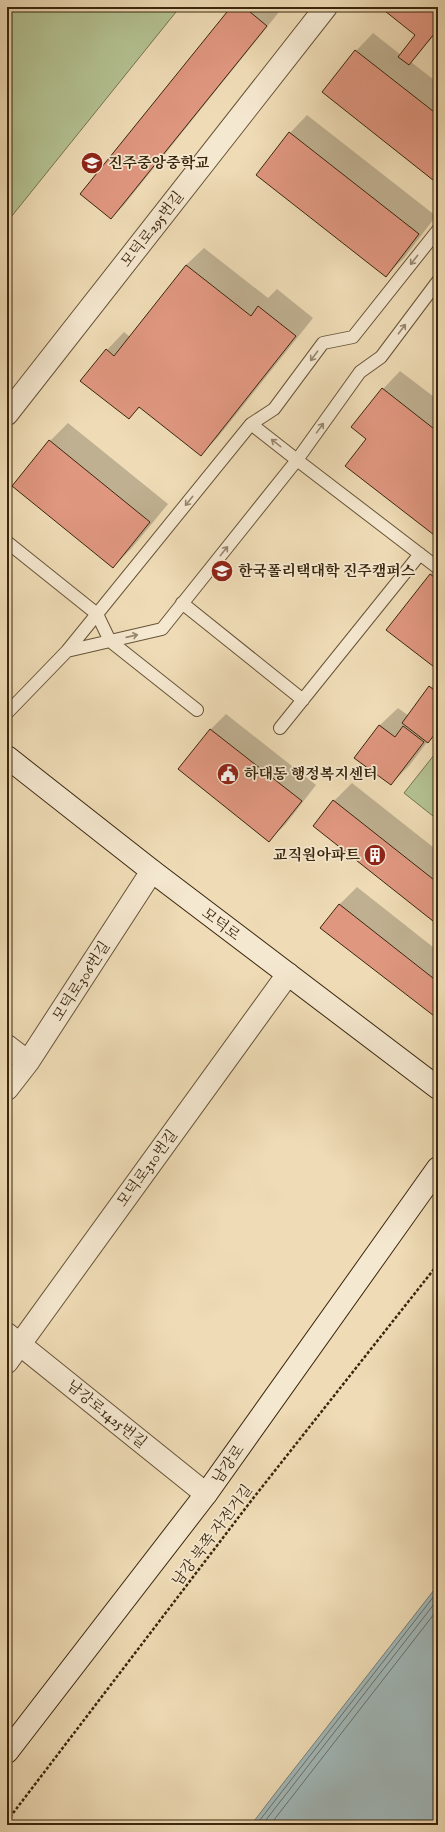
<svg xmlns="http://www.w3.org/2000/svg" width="445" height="1832" font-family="'IM FELL English','Noto Serif KR',serif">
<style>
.green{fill:#b4c292;stroke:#777450}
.water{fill:#a0b8ba;stroke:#777e75}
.shadow{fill:#0003}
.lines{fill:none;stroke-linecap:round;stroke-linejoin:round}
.shore{stroke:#6d6f64;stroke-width:1}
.building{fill:#e09780;stroke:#3a260d}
.lane-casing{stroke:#675437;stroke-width:14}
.street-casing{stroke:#675437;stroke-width:24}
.secondary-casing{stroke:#3a260d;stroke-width:24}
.path{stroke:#3a260d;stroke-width:2.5;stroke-dasharray:3 2;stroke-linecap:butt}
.lane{stroke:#f5e8d0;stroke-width:12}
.street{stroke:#f5e8d0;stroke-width:22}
.secondary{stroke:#f5e8d0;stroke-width:22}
.oneway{stroke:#98876e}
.labels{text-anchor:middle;stroke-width:3.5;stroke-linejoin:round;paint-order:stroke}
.poi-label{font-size:15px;font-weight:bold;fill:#3a260d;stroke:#f5e8d0;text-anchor:start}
.street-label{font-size:15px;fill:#3a260d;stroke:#f5e8d0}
</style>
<rect width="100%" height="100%" fill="#efdcb6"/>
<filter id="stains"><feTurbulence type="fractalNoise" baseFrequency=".005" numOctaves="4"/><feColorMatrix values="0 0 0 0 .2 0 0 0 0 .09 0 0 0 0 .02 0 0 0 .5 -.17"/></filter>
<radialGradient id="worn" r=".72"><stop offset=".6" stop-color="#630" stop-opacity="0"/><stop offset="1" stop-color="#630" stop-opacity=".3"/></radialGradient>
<path class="green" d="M7,7H180L7,222Z
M438,750V820L404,793Z"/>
<path class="water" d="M438,1585V1825H251L277,1791Z"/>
<path class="shadow" d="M232,7H273L279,12L124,205L111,218Z
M381,7H438V31L411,62L438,83V182L356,51L373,33L401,55L417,35Z
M307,115L436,216L404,258L386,275L290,133Z
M204,248L268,298L277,289L313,318L218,437L201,455L140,407L129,418L107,350L124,332L130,337L186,265Z
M400,371L438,400V536L367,439L383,389Z
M68,423L168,504L131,549L113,567L50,441Z
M438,567V668L430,574Z
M438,679V732L428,741L409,766L391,784L356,757L380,725L398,708L409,716Z
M226,714L316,785L285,825L269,840L179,769L211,729Z
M352,783L438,851V924L334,801Z
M357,887L438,951V1018L339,905Z"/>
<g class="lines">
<path class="shore" d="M256,1825L438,1591
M262,1825L438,1599
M270,1825L438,1609"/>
</g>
<path class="building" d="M231,7H244L267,26L111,219L80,194Z
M380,7H438V29L409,65L398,57L415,35Z
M355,50L438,115V184L322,92Z
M289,132L419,234L386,277L256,175Z
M186,265L251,316L258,306L296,336L201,456L139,407L129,419L80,381L106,349L114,356Z
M382,388L438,432V538L345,466L366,439L351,427Z
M49,440L150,522L113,568L12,486Z
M430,574L438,580V670L386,630Z
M429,686L438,693V730L428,743L402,723Z
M379,725L395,737L403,726L424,742L391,785L354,758Z
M210,729L302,801L269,842L178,769Z
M333,800L438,883V925L313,826Z
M339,904L438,982V1019L320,928Z"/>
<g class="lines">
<g class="lane-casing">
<path id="lane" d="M438,281L381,357L360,372L297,460L438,568
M251,424L274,409L323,343L353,337L438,230
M7,542L97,614L110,641L197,710
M182,603L303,700
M7,713L67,651L251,424L297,460L162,629L67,651
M280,728L420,554"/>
</g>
<g class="street-casing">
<path id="street" d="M7,414L326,7
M7,1046L28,1062
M7,1089L28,1062L152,871
M7,1334L206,1494
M7,1362L288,974"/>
</g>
<g class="secondary-casing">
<path id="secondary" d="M7,757L152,871L438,1088
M7,1752L206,1494L438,1168"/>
</g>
<path class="path" d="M7,1821L251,1501L438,1264"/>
<use href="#lane" class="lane"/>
<use href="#street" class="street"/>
<use href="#secondary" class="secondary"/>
</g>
<defs><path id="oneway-shaft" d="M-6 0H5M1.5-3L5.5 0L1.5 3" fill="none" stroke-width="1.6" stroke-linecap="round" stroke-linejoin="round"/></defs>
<g class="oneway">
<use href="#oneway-shaft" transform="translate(414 260) rotate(128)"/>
<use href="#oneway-shaft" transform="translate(402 329) rotate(-53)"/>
<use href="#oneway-shaft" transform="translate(314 356) rotate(127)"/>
<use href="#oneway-shaft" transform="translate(320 428) rotate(-54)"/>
<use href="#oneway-shaft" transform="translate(276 443) rotate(-142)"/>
<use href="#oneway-shaft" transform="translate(189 501) rotate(129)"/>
<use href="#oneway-shaft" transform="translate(224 551) rotate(-51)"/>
<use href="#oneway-shaft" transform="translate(132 636) rotate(-13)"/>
</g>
<defs>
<g id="school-disc" transform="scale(1.15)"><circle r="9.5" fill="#8f2418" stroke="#f5e8d0"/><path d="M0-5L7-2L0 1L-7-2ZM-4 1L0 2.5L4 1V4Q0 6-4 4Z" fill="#fff"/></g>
<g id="university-disc" transform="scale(1.15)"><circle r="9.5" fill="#8f2418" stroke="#f5e8d0"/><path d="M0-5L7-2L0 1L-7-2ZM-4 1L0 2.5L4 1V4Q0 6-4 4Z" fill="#fff"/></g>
<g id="civic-disc" transform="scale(1.15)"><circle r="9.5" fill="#8f2418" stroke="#f5e8d0"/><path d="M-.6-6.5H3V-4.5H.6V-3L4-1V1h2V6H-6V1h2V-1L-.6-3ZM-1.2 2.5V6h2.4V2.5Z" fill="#fff"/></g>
<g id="building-disc" transform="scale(1.15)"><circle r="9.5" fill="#8f2418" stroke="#f5e8d0"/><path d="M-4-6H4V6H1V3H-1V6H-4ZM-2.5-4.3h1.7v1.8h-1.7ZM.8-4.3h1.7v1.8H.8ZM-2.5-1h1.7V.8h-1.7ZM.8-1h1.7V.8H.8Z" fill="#fff"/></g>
</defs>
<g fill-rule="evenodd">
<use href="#school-disc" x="92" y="163"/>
<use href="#university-disc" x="222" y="571"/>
<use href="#civic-disc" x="228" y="774"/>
<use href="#building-disc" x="375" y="855"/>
</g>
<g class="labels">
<g class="poi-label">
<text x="108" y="168">진주중앙중학교</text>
<text x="238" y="576">한국폴리택대학 진주캠퍼스</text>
<text x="244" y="779">하대동 행정복지센터</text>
<text x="360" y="860" text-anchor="end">교직원아파트</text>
</g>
<g class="street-label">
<text transform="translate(152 229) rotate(-52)" y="5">모덕로295번길</text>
<text transform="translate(221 924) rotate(37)" y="5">모덕로</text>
<text transform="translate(81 981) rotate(-57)" y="5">모덕로306번길</text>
<text transform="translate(147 1168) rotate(-54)" y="5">모덕로310번길</text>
<text transform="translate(107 1414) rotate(39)" y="5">남강로1425번길</text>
<text transform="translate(228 1464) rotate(-55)" y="5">남강로</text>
<text transform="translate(212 1535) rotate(-53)" y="5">남강 북쪽 자전거길</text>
</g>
</g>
<rect width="445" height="1832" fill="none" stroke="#efdcb6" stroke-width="24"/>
<rect x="8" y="8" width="429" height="1816" fill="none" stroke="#3a260d" stroke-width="2"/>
<rect x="12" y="12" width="421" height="1808" fill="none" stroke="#3a260d"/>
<rect width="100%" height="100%" filter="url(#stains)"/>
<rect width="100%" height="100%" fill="url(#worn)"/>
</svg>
